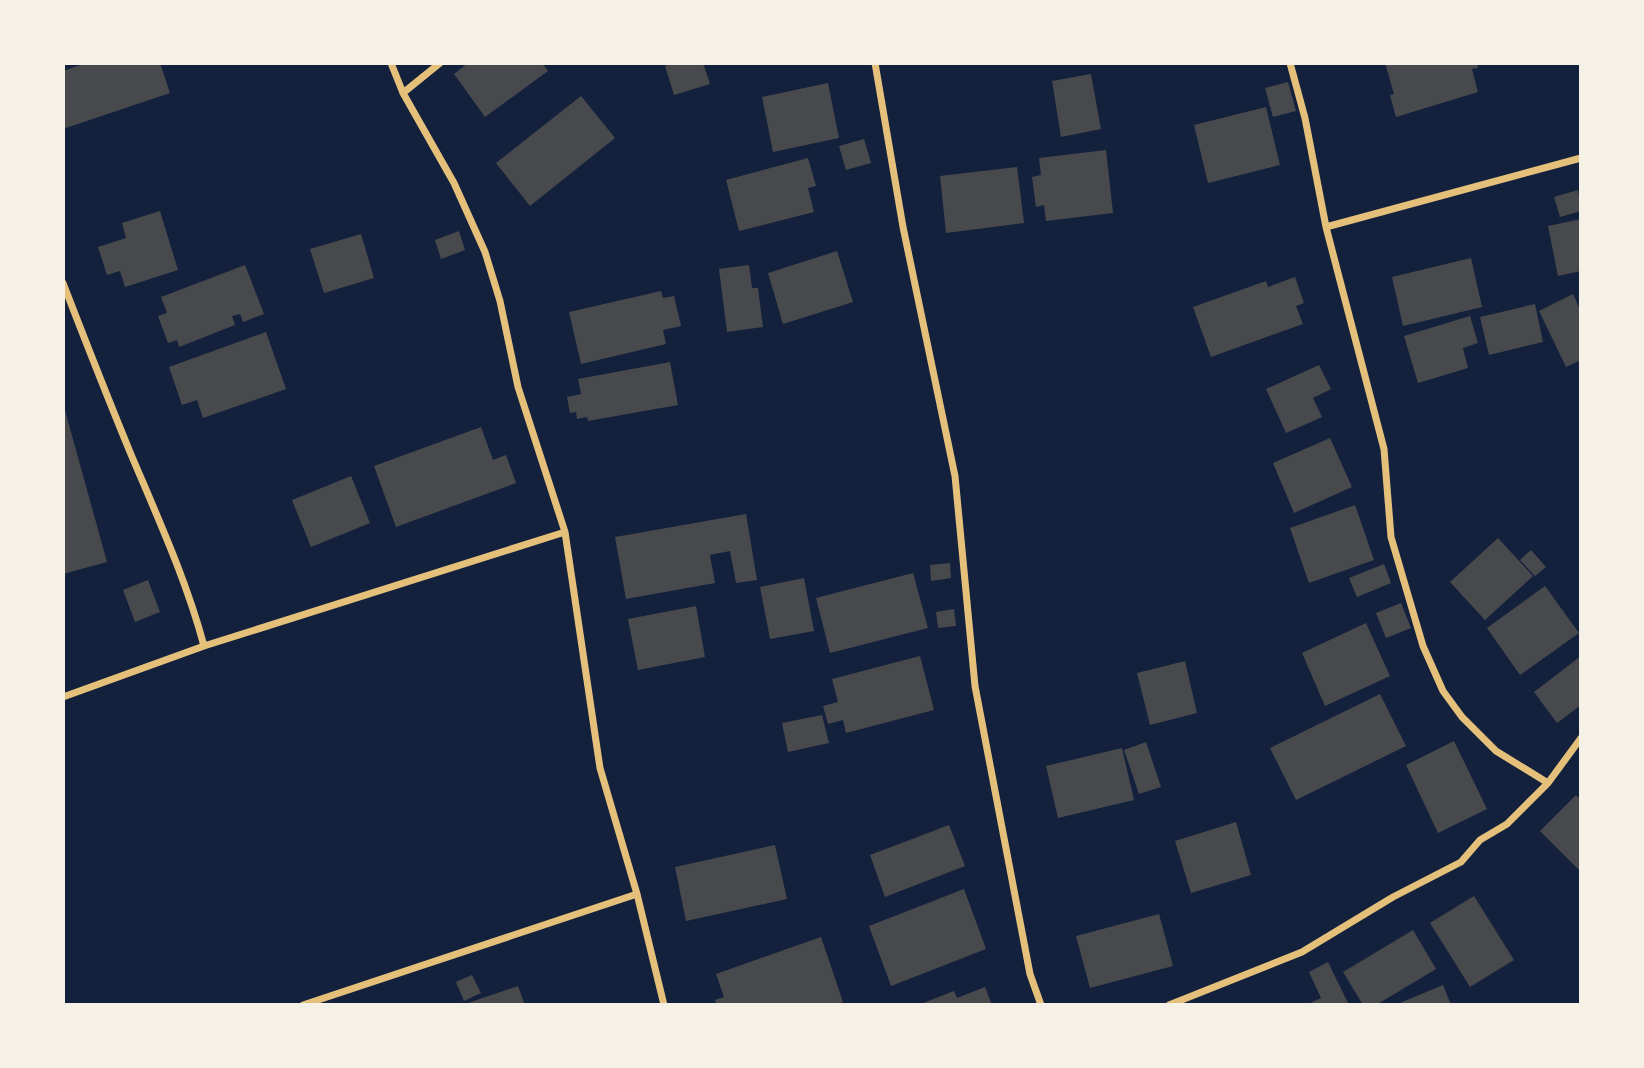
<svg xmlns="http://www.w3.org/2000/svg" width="1644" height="1068" font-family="Montserrat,sans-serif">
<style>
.building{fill:#48494c}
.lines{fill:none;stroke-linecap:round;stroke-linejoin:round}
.minor{stroke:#e5c07b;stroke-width:7}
</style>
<rect width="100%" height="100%" fill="#14213d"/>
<path class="building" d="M86,63H160L170,93L63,129V71Z
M468,63H542L548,71L485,117L454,74Z
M673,63H703L710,84L674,95L665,66Z
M1385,63H1477L1478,68L1472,69L1478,92L1396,117L1390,95L1394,94Z
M1091,74L1101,129L1061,137L1052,81Z
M1288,82L1296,111L1273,117L1265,88Z
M828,83L839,138L773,152L762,97Z
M581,96L615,138L530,206L496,163Z
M1266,107L1280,165L1208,183L1194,125Z
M864,139L871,163L846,170L839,146Z
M1106,150L1113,213L1046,221L1044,205L1036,207L1032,177L1041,175L1039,158Z
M808,158L816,186L808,188L814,212L739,231L726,180Z
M1017,167L1024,223L946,233L940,176Z
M1578,190L1581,211L1560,217L1554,197Z
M160,211L178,270L125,287L120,271L107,275L98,247L126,238L122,223Z
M1581,219V271L1558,276L1548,226Z
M459,231L465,250L441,259L435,240Z
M361,234L374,278L324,293L310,249Z
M837,251L853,302L783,324L768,273Z
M1471,258L1482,307L1403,326L1392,277Z
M245,265L264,314L243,322L240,314L232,316L235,325L179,347L177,340L168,343L158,316L167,313L161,297Z
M749,265L752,288H758L763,327L727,332L719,269Z
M1295,277L1304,303L1296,306L1303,324L1211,357L1193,307L1266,281L1268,287Z
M661,291L663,298L674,296L681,326L663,330L666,344L581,364L569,312Z
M1573,294L1581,312V360L1566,367L1539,311Z
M1535,304L1543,342L1489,355L1480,317Z
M1470,316L1478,343L1463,348L1468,368L1418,383L1404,336Z
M266,332L286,389L203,418L197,400L182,405L169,367Z
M670,362L678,405L588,421L587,417L577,419L576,412L570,413L567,397L581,394L578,379Z
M1319,365L1331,389L1313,398L1322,417L1286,433L1266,389Z
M63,403L107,562L63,574Z
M481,427L493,460L506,455L516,483L396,527L374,466Z
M1330,438L1352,487L1294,513L1273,463Z
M351,476L370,523L311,547L292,500Z
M1355,505L1374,560L1309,583L1290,528Z
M746,514L757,580L736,583L730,551L710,555L715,583L626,599L615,537Z
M1498,538L1533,576L1485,620L1450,582Z
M1531,550L1546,567L1535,576L1520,560Z
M950,563L951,578L931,581L930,565Z
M1384,564L1391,583L1357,597L1349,578Z
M913,573L928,628L830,653L816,598Z
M804,578L814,631L770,639L760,587Z
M148,580L160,612L135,622L123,590Z
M1545,586L1579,633L1520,675L1487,628Z
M1401,603L1411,628L1386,638L1376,613Z
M696,606L705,657L638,670L628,619Z
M954,609L956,626L938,628L936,612Z
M1366,623L1390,676L1325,706L1302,653Z
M920,656L934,710L846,733L843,720L828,724L823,706L838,702L832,679Z
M1581,656V705L1557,723L1534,692Z
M1185,661L1197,713L1150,725L1137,673Z
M1380,694L1406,746L1296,800L1270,748Z
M822,715L829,743L788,752L782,723Z
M1454,741L1487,809L1438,833L1406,765Z
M1146,742L1161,787L1139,794L1124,750Z
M1122,748L1134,800L1058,818L1046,766Z
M1576,795L1581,800V872L1540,831Z
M1236,822L1251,875L1191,893L1175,841Z
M949,825L965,866L885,897L870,855Z
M775,845L787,899L686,921L675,867Z
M964,889L986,949L891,986L869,926Z
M1474,896L1514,960L1470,987L1430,923Z
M1159,914L1173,966L1090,988L1076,936Z
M1413,930L1436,969L1376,1005H1363L1343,972Z
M821,937L843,1002L835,1005H717L715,1000L724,997L716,974Z
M1328,962L1349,1005H1306L1321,998L1309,972Z
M472,975L481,993L464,1001L456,982Z
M1443,985L1451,1005H1395Z
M518,986L525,1005H462Z
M985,987L992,1005H918L954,991L957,998Z"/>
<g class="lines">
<path class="minor" d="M391,63L403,93L454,183L485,252L500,301L518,387L565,532L600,768L637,894L664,1005
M875,63L903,227L955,476L975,686L1030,974L1041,1005
M1290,63L1305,118L1326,227L1384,449L1391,537L1423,646L1443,691L1462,717L1496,751L1548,783
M403,93L440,63
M1326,227L1581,158
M63,283C85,340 107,396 130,452C157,516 186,579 204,646
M63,697L204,646L565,532
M303,1005L637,894
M1169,1005L1302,952L1393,897L1461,862L1480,840L1507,824L1548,783L1581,738"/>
</g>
<rect width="1644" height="1068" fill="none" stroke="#f6f1e7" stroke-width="130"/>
</svg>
